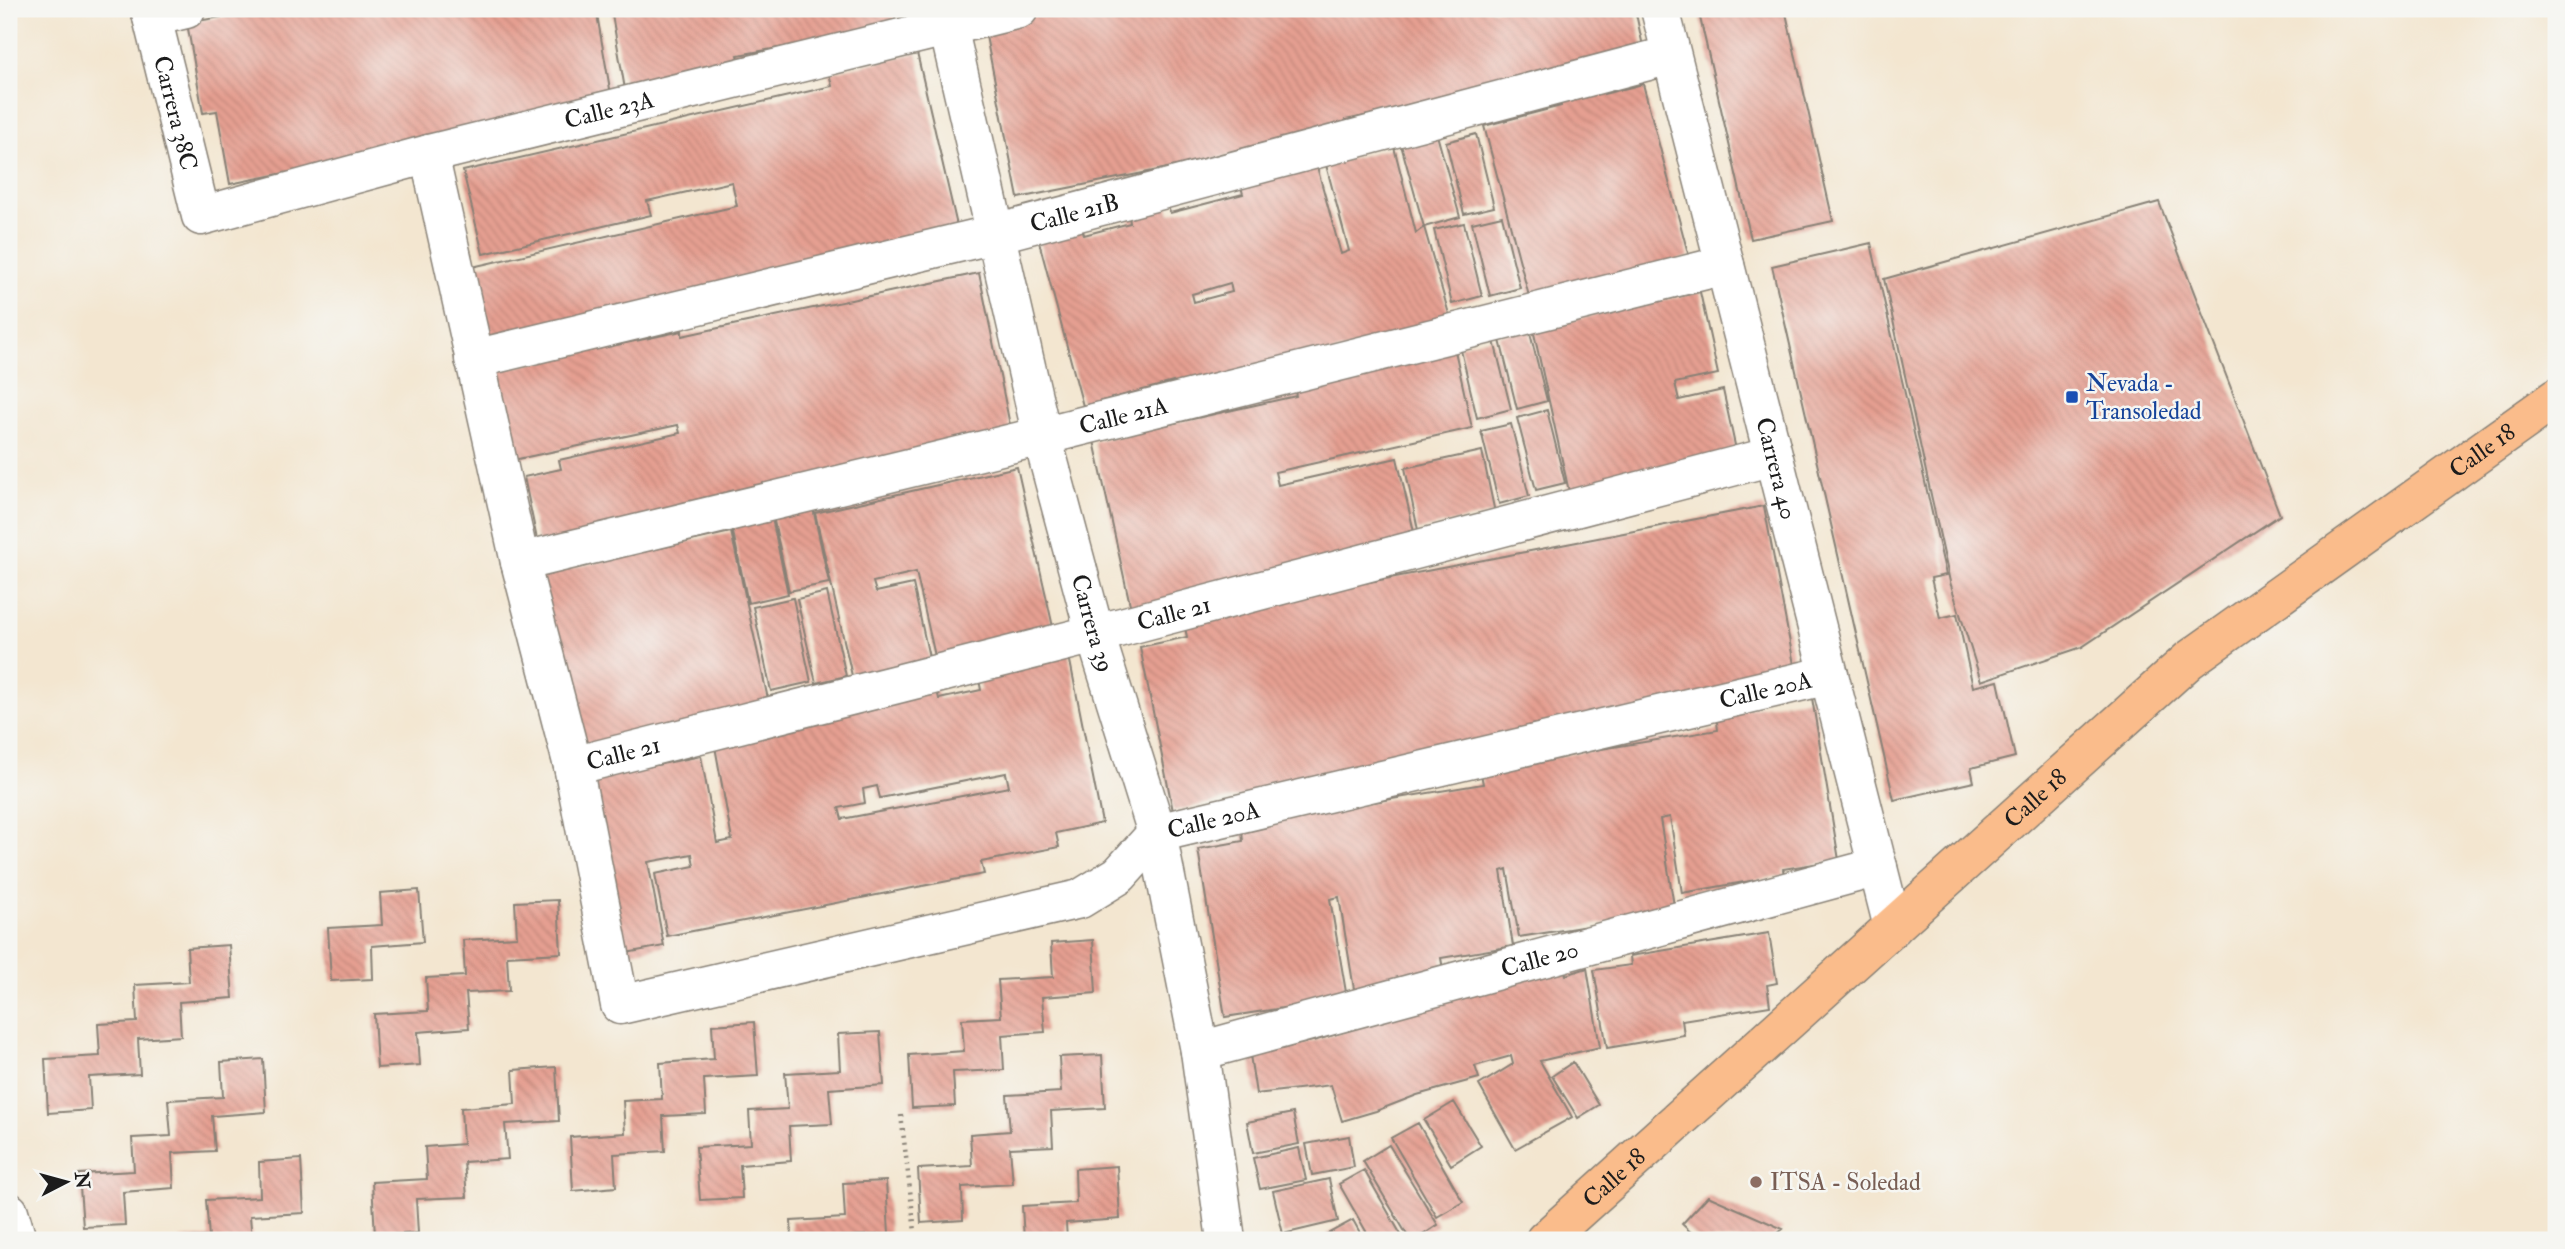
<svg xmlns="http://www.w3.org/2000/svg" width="2565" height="1249" font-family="'IM FELL Double Pica',serif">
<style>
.building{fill:url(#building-back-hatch);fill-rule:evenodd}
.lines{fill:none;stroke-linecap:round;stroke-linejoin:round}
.minor-casing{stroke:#888176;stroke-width:41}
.major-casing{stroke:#888176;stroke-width:41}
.path{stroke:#888176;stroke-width:4.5;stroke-dasharray:2 5;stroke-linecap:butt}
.minor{stroke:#fff;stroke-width:38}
.major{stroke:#fabc8b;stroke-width:38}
.transit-dot{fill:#1a4fb4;stroke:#f6f6f2;stroke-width:2.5}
.education-dot{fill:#8d6e63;stroke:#f6f6f2;stroke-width:2.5}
.labels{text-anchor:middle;stroke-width:5;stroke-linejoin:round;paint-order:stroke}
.street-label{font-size:24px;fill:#1c1c1c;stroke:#f6f6f2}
.transit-label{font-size:24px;fill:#164399;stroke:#f6f6f2;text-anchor:start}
.education-label{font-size:24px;fill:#785e54;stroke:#f6f6f2;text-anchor:start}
</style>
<defs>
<pattern id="building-back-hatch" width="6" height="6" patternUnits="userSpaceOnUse" patternTransform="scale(1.75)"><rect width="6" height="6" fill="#e59f91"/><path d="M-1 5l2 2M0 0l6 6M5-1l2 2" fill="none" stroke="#c4887c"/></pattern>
</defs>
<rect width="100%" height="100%" fill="#f6f6f2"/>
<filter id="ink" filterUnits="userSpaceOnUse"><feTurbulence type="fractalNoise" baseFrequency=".0143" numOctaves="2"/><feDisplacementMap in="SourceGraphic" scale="14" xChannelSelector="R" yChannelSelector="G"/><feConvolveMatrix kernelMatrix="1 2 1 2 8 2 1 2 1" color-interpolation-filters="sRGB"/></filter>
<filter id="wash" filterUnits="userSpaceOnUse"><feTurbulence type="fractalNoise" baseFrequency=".00686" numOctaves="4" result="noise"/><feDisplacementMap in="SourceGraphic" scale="28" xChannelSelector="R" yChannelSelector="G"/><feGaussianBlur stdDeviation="1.57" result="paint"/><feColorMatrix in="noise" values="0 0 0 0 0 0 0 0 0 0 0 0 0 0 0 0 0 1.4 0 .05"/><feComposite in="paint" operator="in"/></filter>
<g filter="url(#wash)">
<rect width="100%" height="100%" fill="#f3e6d0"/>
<g id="blocks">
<path class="building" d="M266,9H596L613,106L230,184L217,111L203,113L187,23Z
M611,9H894L897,27L738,55L741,66L626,95Z
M1072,9H1635L1644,51L1591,70L1345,120L1347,132L1018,198L984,26Z
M1698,9H1785L1833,221L1751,239Z
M917,53L958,230L491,349L472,267L737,206L732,182L647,201L651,215L483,254L463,171L832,86L829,73Z
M1602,83L1604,94L1643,84L1689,257L1530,300L1484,126L1561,106L1558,96Z
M1476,134L1494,207L1464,214L1446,142Z
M1437,135L1460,217L1424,227L1401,145Z
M1394,147L1416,233L1424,227L1451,321L1176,394L1173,382L1083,406L1038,238L1082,226L1084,235L1130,223L1129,216L1168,206L1170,213L1243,194L1240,183L1316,163L1341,254L1349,251L1326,165ZM1230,283L1232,292L1194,302L1192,294Z
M2159,202L2280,515L2082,647L1981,681L1950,582L1884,279Z
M1502,216L1520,288L1490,296L1472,223Z
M1464,223L1482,296L1452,304L1434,230Z
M1871,243L1946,575L1931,578L1940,618L1957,614L1973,687L1998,681L2015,757L1971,768L1974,782L1894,800L1772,266Z
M979,273L1012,435L539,549L524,477L561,469L559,460L680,433L678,425L513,460L495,371L682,331V336L728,326Z
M1700,292L1718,374L1675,383L1679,400L1723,390L1738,459L1570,496L1533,329Z
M1529,329L1547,401L1517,409L1499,336Z
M1493,337L1511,409L1477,418L1460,346Z
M1454,346L1472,428L1275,472L1278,485L1397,458L1417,545L1131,609L1094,441L1296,396L1293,382Z
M1547,410L1565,483L1536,490L1517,418Z
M1511,424L1529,496L1499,504L1481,431Z
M1482,451L1495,513L1418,530L1405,468Z
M1017,467L1053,627L937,665L916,572L873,582L876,592L913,584L932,671L855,689L815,513Z
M811,499L829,583L789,591L771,507Z
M1764,506L1796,675L1173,811L1140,647L1187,637L1183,618Z
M770,509L788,594L748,603L730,518Z
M731,532L770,708L575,752L536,576Z
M827,592L846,676L816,683L797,599Z
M793,598L811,682L771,691L753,607Z
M1068,651L1102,823L1056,833L1059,847L981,862L984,874L667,936L655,874L694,866L692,854L648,862L664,946L615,955L582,780L701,756L717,843L732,840L714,741L937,690L939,699L981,690L977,669ZM1006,773L1009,787L842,819L839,808L865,803L863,789L877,786L880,798Z
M1812,698L1839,860L1783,869L1784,875L1682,893L1670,817L1660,819L1675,912L1519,937L1507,869L1501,871L1513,946L1441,958L1444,975L1354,989L1339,897L1330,899L1347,998L1225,1017L1198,849L1243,841L1241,824L1483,784L1480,769L1718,730L1716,714Z
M419,890L423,942L372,946L373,979L331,981L328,928L382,925L380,893Z
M558,900L561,953L507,956L509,991L466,993L469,1028L418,1032L420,1065L377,1068L374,1014L428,1011L426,978L465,976L463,940L517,937L515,902Z
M1769,933L1777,983L1767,985L1770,1006L1682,1020L1684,1035L1607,1048L1594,970L1631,965L1630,956Z
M1093,940L1096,993L1042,997L1045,1032L1002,1035L1004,1070L953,1072L955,1106L912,1108L909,1055L964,1051L962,1019L1001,1017L998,980L1053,977L1051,943Z
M229,945L233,998L179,1002L181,1036L138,1039L140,1074L89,1077L91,1110L48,1113L45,1059L100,1056L98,1024L137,1022L135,985L189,982L187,948Z
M1563,963L1566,975L1587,968L1600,1047L1540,1061L1572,1117L1515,1149L1479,1085L1513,1064L1511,1056L1475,1066L1479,1078L1417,1095L1376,1111L1342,1121L1331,1085L1256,1094L1250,1055L1317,1040Z
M754,1022L758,1076L704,1079L706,1114L663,1116L665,1151L614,1154L616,1187L573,1191L570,1137L625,1133L623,1101L662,1099L660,1063L714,1059L712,1025Z
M880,1032L884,1085L829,1089L832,1124L789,1126L791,1161L740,1165L742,1198L700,1200L696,1147L751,1144L749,1111L788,1109L785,1073L840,1070L838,1034Z
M1102,1055L1105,1108L1051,1111L1053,1146L1010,1148L1013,1184L962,1187L963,1220L921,1223L918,1169L972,1166L970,1134L1010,1131L1007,1095L1061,1092L1059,1057Z
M263,1059L266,1112L212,1116L215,1151L172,1153L174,1188L123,1192L125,1225L83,1227L79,1174L134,1171L132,1138L171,1136L168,1100L223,1097L221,1062Z
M1573,1062L1599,1105L1578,1118L1552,1076Z
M556,1067L559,1121L505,1124L508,1159L464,1162L467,1197L416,1199L418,1233L375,1236L372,1182L427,1179L425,1147L463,1144L461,1108L515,1104L513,1070Z
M1454,1102L1481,1146L1451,1165L1424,1120Z
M1293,1113L1299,1144L1253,1153L1247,1122Z
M1418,1123L1463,1202L1437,1217L1391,1138Z
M1349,1136L1354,1167L1312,1175L1306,1144Z
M1389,1145L1438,1225L1415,1240H1410L1363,1161Z
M1299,1148L1306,1180L1260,1189L1253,1158Z
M301,1159L304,1213L250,1216L252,1240H180V1238L209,1237L206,1200L260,1197L259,1162Z
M1117,1166L1120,1219L1066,1223L1067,1240H1024L1022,1206L1076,1203L1075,1169Z
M1364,1170L1404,1240H1371L1339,1184Z
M1329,1179L1338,1221L1283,1234L1273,1191Z
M886,1181L889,1234L835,1237V1240H792L791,1221L845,1218L843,1183Z
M1708,1196L1783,1229L1770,1240H1699L1682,1224Z
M1353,1220L1364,1240H1331L1327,1234Z"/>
</g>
</g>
<g filter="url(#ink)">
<use href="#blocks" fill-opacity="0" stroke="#888176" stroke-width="2"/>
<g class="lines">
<g class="minor-casing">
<g id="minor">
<path id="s1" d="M150,9L201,216L429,154L1019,9"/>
<path id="s2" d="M944,9L1042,436L1095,634L1157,833L1200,1051L1226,1240"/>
<path id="s3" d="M1660,9L1893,927"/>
<path d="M152,17L186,9"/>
<path id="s4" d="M429,154L520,562L573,766L620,1005L1080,899L1119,875L1157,833L1829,675"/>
<path id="s5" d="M474,359L995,234L1671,55"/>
<path id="s6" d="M520,562L1042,436L1725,265"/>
<path id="s7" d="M573,766L1095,634L1773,456"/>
<path id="s8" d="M1200,1051L1878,867"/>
<path d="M9,1212L17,1240"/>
</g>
</g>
<g class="major-casing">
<g id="major">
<path id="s9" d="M1545,1240L2189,660L2556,398"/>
</g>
</g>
<path class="path" d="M901,1115L916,1240"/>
<use href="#minor" class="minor"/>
<use href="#major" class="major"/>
</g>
</g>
<rect class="transit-dot" x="2065" y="390" width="14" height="14" rx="3.5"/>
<circle class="education-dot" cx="1756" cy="1182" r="7"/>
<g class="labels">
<g class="street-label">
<text dy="8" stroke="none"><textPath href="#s1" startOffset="635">Calle 23A</textPath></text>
<text dy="8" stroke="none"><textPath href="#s1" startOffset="107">Carrera 38C</textPath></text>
<text dy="8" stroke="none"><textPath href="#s5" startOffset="618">Calle 21B</textPath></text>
<text dy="8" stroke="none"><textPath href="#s6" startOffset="621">Calle 21A</textPath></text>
<text dy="8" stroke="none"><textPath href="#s9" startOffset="1227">Calle 18</textPath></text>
<text dy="8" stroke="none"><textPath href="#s3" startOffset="474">Carrera 40</textPath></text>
<text dy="8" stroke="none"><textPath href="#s7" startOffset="620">Calle 21</textPath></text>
<text dy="8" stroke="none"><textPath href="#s2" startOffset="632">Carrera 39</textPath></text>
<text dy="8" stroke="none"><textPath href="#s4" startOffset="2072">Calle 20A</textPath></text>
<text dy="8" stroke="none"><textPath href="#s7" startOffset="52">Calle 21</textPath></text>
<text dy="8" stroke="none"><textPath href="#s9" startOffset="660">Calle 18</textPath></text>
<text dy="8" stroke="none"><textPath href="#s4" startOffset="1505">Calle 20A</textPath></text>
<text dy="8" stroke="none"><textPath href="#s8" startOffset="352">Calle 20</textPath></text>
<text dy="8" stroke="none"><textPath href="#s9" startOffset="93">Calle 18</textPath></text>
</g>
<g class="transit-label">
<text x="2086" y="391">Nevada -<tspan x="2086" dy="28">Transoledad</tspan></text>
</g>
<g class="education-label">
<text x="1770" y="1190">ITSA - Soledad</text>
</g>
</g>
<rect width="2565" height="1249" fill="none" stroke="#f6f6f2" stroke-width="35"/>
<g transform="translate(66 1182) rotate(84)" stroke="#f6f6f2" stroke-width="5" paint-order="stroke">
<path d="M0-5L12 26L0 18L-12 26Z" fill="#1c1c1c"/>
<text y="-10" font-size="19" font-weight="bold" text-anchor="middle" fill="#1c1c1c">N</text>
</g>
</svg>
